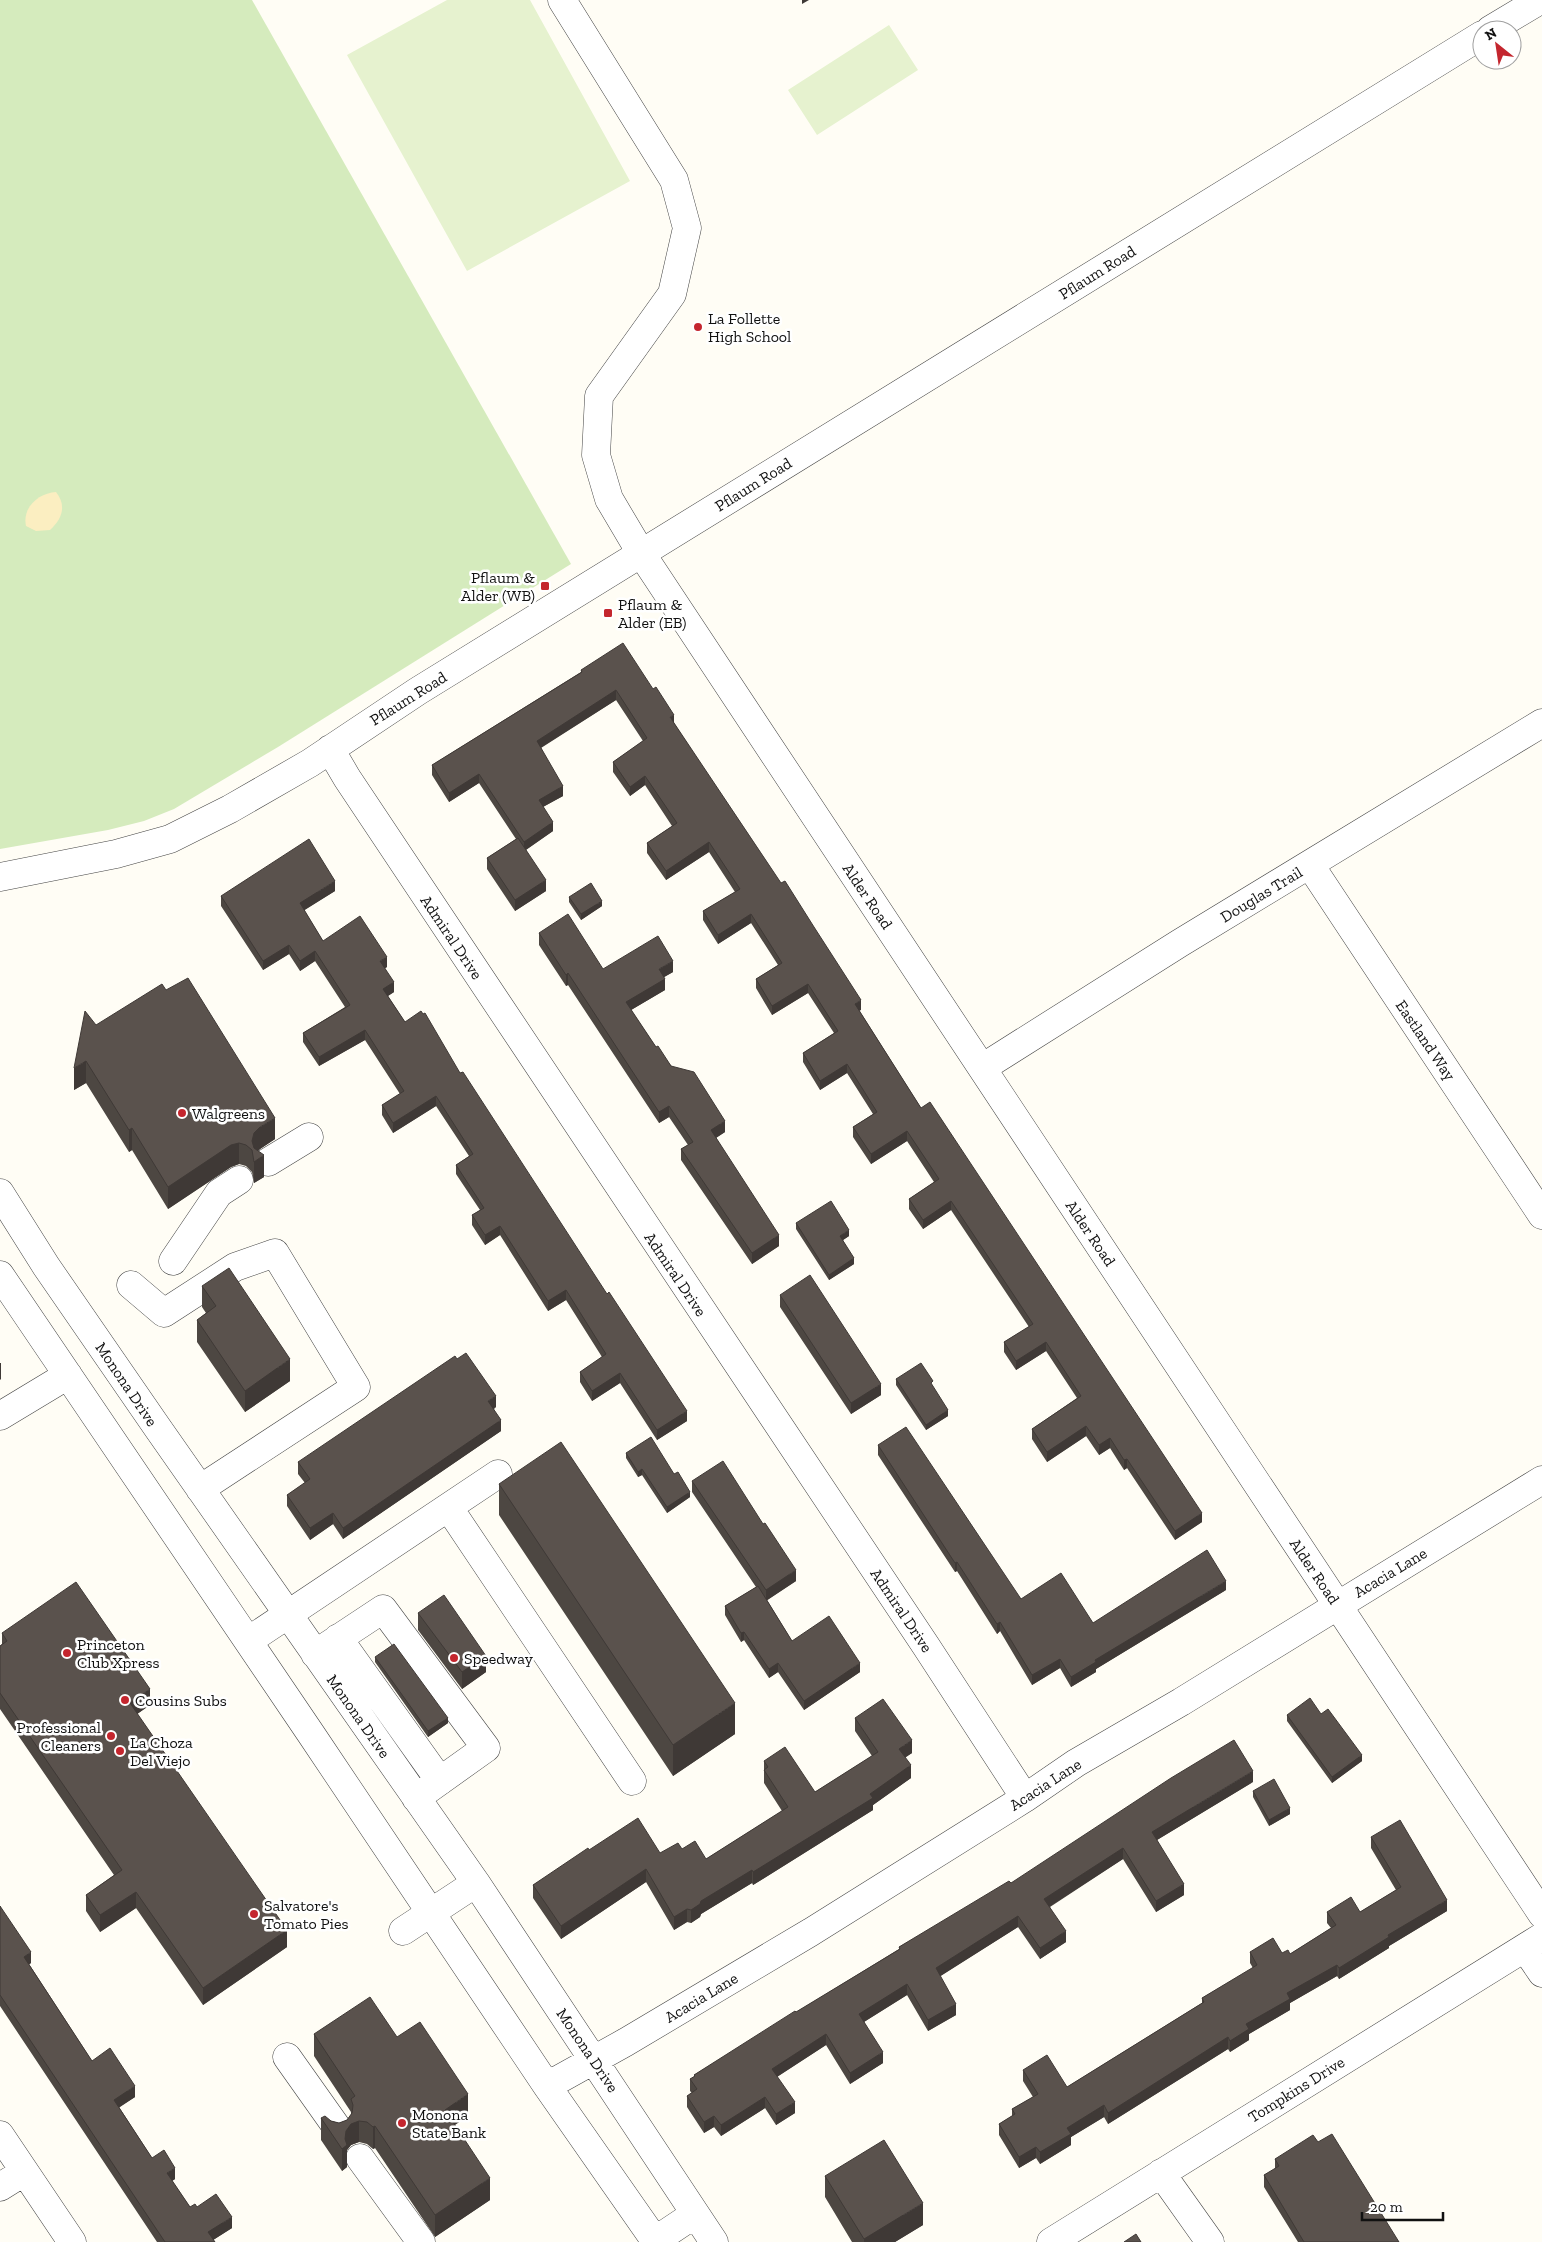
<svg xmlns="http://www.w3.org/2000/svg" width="1542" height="2242" font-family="'Zilla Slab',serif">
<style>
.green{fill:#d5ebbd}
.sand{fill:#fbeec1}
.pitch{fill:#e6f2cf}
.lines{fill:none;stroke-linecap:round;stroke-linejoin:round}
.minor-casing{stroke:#444;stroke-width:29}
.minor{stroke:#fff;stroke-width:28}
.wall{fill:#4d4742}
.shaded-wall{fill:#3f3936}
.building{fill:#5a524d;stroke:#3f3936}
.poi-dot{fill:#c4262e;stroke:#fff;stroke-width:2}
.labels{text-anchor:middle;stroke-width:5;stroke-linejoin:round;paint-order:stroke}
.street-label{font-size:16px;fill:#111;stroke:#fff}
.poi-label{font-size:16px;fill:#111;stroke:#fff;text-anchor:start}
</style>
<rect width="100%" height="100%" fill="#fffdf5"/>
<path class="green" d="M0,0H252L571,564L278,747L174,809L144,821L108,830L0,849Z"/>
<path class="sand" d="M56,492C67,506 62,519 50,530L36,531L26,526C22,507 39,493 56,492Z"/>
<path class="pitch" d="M447,0H530L630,181L467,271L347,55Z
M889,25L918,70L817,135L788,90Z"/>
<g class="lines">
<g class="minor-casing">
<path id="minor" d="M562,0L674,180L687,228L672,294L599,396L596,455L609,499L641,553L1542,1914
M1490,30L1540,0
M330,749L347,778L926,1646L1025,1798
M1310,865L1542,1215
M0,877L116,854L170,839L230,809L310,763L418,691L1482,35
M982,1068L1180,943L1542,723
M268,1162L309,1137
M0,1193L46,1266L157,1427L476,1883L714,2242
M173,1261L219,1193L239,1180
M0,1275L311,1734L547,2086L656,2242
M131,1285L164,1313L235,1267L275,1253L356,1387L200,1489
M0,1416L68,1375
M449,1508L632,1781
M338,1638L440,1781
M248,1641L498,1474
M315,1654L383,1609L486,1748L416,1798
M403,1931L476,1883
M1525,1948L1542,1973
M287,2057L338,2129
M547,2086L626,2042L811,1932L1025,1798L1076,1763L1181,1702L1542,1480
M0,2135L72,2242
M360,2158L421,2242
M1161,2173L1210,2242
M0,2187L24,2172
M653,2242L695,2214
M1051,2242L1542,1937"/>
</g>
<use href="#minor" class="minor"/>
</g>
<path class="wall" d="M581,670L674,723L861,1010H859L921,1108L1202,1522L1175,1540L1127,1468L1124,1470L1110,1448L1099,1455L1086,1436L1047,1462L1032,1439V1429L1077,1398L1046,1351L1016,1370L1004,1352V1342L1029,1327L951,1210L923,1229L909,1209V1199L934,1182L907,1141L871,1164L853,1137V1127L873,1114L847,1073L820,1090L803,1062V1053L834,1033L808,993L772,1015L756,988V979L778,965L751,923L718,944L703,920V911L735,892L709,852L666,880L647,853V843L672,826L645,785L630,796L613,772V762L643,741L616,700L541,748L563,796L543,807L553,831L526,850L546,891L515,911L487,869V858L516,839L479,783L449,802L432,775V765L581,672Z
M335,891L304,910L323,941L387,967L385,968L394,992L388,996L405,1022L460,1073L687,1421L657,1440L620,1383L592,1401L580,1382V1372L602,1357L566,1300L548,1311L500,1235L485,1245L472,1225V1215L480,1210L456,1174V1165L469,1156L436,1106L393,1133L382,1115V1105L400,1094L365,1040L319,1066L303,1042V1033L345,1007L315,961L300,971L289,954L263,970L221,906V896Z
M569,897L602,906L581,920L569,902Z
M539,933L603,969L673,972L664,977L665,990L631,1010L656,1047L725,1132L716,1138L779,1246L752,1264L681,1160V1149L688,1145L669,1117L659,1123L568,985L566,986L539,945Z
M96,1025L275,1139L260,1149L258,1151L264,1177L254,1183L252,1172L246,1166L239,1164L231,1167L168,1209L132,1150L129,1152L86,1083L74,1090Z
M796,1223L849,1236L843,1240L854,1264L829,1280L796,1229Z
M202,1286L290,1381L245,1412L197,1342V1320L206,1313L202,1307Z
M780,1295L881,1395L851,1414L780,1307Z
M896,1379L948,1416L926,1430L896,1385Z
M496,1407L494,1409L501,1431L343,1539L333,1524L310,1540L287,1506V1495L305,1483L298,1474V1462Z
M878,1445L1021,1599L1093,1623L1226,1590L1096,1669V1672L1071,1687L1060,1668L1032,1685L1000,1631L997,1634L957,1571L955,1572L878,1455Z
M626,1453L674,1474L690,1497L667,1513L642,1475L638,1477L626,1458Z
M692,1481L796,1581L767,1600L792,1641L860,1672L804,1710L778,1672L769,1678L744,1640L741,1642L725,1615V1606L756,1587L692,1492Z
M499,1484L735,1734L673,1776L499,1515Z
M418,1613L486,1672L462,1689L418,1630Z
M2,1633L150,1705L137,1714L287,1947L203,2005L136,1908L100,1932L86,1911V1895L114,1875L0,1709V1646L2,1644Z
M375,1657L448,1723L428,1737L375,1662Z
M1321,1714L1362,1761L1332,1783L1287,1721V1715Z
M855,1718L912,1753L905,1757L911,1778L873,1805V1810L753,1885L752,1883L701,1914L700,1917L691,1923L687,1922L674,1930L646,1882L561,1939L533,1898V1885L589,1850L660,1853L682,1849L706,1859L782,1811L764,1783V1761L815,1792L872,1756L855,1731Z
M1253,1782L1157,1840L1184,1895L1156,1912L1123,1859L1050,1907L1066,1942L1040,1959L1018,1927L940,1976L956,2015L928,2031L907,1995L864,2022L883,2063L850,2084L826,2045L777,2077L795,2113L776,2125L765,2108L721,2136L714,2127L704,2133L687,2107V2096L692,2093L690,2091V2079L694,2077V2075L899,1949V1947L1011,1883Z
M1253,1791L1290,1814L1269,1826L1253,1797Z
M1371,1837L1447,1911L1389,1946V1948L1339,1979L1337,1976L1290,2003V2010L1249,2034V2040L1230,2052L1228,2049L1108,2124L1104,2117L1071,2137V2145L1040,2164L1036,2158L1019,2168L999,2135V2124L1012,2116V2109L1033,2097L1023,2081V2070L1067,2087L1202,2003V1998L1253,1968L1250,1963V1952L1290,1954L1331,1928L1327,1923V1912H1360L1396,1890L1371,1848Z
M0,1906L31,1963L29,1964L92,2061L135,2097L119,2107L152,2158L175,2179L172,2181L190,2207H197L232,2228L213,2240L215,2242H157L0,2006Z
M314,2034L397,2037L468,2116L455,2125L490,2200L435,2237L375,2148L373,2149L367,2144L359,2142L351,2145L347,2150V2167L342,2171L321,2140V2118L339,2123L347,2120L351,2115V2112L314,2056Z
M1318,2142L1399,2242H1298L1264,2187V2175L1275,2169V2159Z
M825,2176L923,2225L895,2242H852L825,2197Z"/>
<path class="shaded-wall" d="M802,0H809L802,4Z
M616,690V700L537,750V741Z
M674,715V724L670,717Z
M479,774V783L449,802V793Z
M645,776V785L630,796V787Z
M563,786V796L539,809V800Z
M553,822V831L524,851V842Z
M709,842V852L666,880V871Z
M546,880V891L515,911V900Z
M335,881V891L300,913V903Z
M602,901V906L581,920V914Z
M751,914V923L718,944V935Z
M289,945V954L263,970V961Z
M315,951V961L300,971V961Z
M387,957V967L380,971V961Z
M673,961V972L659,980V969Z
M568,973V985L566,986V975Z
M665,979V990L626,1013V1002Z
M394,982V992L383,999V989Z
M808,984V993L772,1015V1006Z
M861,1000V1010L855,1013V1004Z
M365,1030V1040L319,1066V1057Z
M86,1061V1083L74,1090V1068Z
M847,1064V1073L820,1090V1081Z
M436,1096V1106L393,1133V1123Z
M669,1106V1117L659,1123V1112Z
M275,1118V1139L260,1149L254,1155L252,1141L254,1133L260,1127Z
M725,1121V1132L711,1141V1130Z
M132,1128V1150L129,1152V1130Z
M907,1131V1141L871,1164V1154Z
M239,1143V1164L231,1167L168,1209V1187L231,1145Z
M264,1155V1177L254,1183V1162Z
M951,1201V1210L923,1229V1220Z
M500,1226V1235L485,1245V1235Z
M849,1230V1236L840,1242V1236Z
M779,1235V1246L752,1264V1253Z
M854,1258V1264L829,1280V1275Z
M566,1290V1300L548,1311V1301Z
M1046,1342V1351L1016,1370V1361Z
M290,1359V1381L245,1412V1391Z
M0,1363H1V1379L0,1380Z
M620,1373V1383L592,1401V1391Z
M881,1384V1395L851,1414V1403Z
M496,1396V1407L488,1412V1401Z
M948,1410V1416L926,1430V1425Z
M687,1411V1421L657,1440V1430Z
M501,1420V1431L343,1539V1528Z
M1086,1426V1436L1047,1462V1452Z
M1110,1438V1448L1099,1455V1445Z
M1127,1459V1468L1124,1470V1460Z
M642,1469V1475L638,1477V1472Z
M690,1492V1497L667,1513V1507Z
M333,1513V1524L310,1540V1528Z
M1202,1513V1522L1175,1540V1531Z
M957,1562V1571L955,1572V1563Z
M796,1570V1581L766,1601V1590Z
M1226,1581V1590L1096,1669V1672L1071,1687V1677L1095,1660Z
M1000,1622V1631L997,1634V1624Z
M744,1632V1640L741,1642V1633Z
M486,1656V1672L462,1689V1672Z
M1060,1659V1668L1032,1685V1675Z
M778,1663V1672L769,1678V1669Z
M860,1663V1672L804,1710V1701Z
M150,1689V1705L130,1719V1703Z
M735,1703V1734L673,1776V1745Z
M448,1718V1723L428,1737V1731Z
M912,1740V1753L899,1762V1749Z
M1362,1755V1761L1332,1783V1777Z
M911,1765V1778L873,1805V1810L753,1885V1872L870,1794Z
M1253,1771V1782L1152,1843V1832Z
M1290,1808V1814L1269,1826V1820Z
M1123,1848V1859L1044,1910V1899Z
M646,1869V1882L561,1939V1926Z
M752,1870V1883L701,1914L700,1917L691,1923V1910L701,1901Z
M1184,1884V1895L1156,1912V1901Z
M136,1892V1908L100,1932V1915Z
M1447,1900V1911L1389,1946V1948L1339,1979V1968L1388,1935Z
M687,1909V1922L674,1930V1917Z
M1018,1916V1927L936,1979V1968Z
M287,1930V1947L203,2005V1988Z
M1066,1931V1942L1040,1959V1948Z
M31,1952V1963L24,1968V1957Z
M1337,1965V1976L1290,2003V2010L1249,2034V2040L1230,2052V2041L1246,2024L1287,1993Z
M907,1984V1995L859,2025V2014Z
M956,2004V2015L928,2031V2020Z
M826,2034V2045L772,2080V2069Z
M1228,2037V2049L1108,2124V2113Z
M883,2052V2063L850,2084V2073Z
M135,2086V2097L114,2111V2100Z
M468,2094V2116L445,2131V2110Z
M765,2097V2108L721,2136V2125Z
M795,2102V2113L776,2125V2114Z
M1104,2105V2117L1071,2137V2145L1040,2164V2152L1067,2128Z
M714,2116V2127L704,2133V2122Z
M359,2121V2142L351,2145L347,2150V2167L342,2171V2149L346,2131L351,2124Z
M375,2126V2148L373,2149V2127Z
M1036,2147V2158L1019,2168V2157Z
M175,2168V2179L167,2184V2173Z
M490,2178V2200L435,2237V2215Z
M923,2203V2225L895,2242H864V2239Z
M232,2217V2228L210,2242L208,2232Z"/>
<path class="building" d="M623,643L653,689L656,687L674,715L670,717L781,883L785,881L814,927L861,1000L855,1004L921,1108L930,1102L1202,1513L1175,1531L1127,1459L1124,1460L1110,1438L1099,1445L1086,1426L1047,1452L1032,1429L1081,1396L1046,1342L1016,1361L1004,1342L1033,1324L951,1201L923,1220L909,1199L939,1179L907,1131L871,1154L853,1127L877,1112L847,1064L820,1081L803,1053L838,1031L808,984L772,1006L756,979L782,963L751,914L718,935L703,911L740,889L709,842L666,871L647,843L677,823L645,776L630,787L613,762L647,738L616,690L537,741L563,786L539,800L553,822L524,842L479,774L449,793L432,765L582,672L581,670Z
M518,838L546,880L515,900L487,858Z
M309,839L335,881L300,903L323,941L360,916L387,957L380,961L394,982L383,989L405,1022L421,1011L423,1014L425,1013L460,1073L463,1072L607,1294L609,1292L687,1411L657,1430L620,1373L592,1391L580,1372L606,1354L566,1290L548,1301L500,1226L485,1235L472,1215L484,1208L456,1165L473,1154L436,1096L393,1123L382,1105L404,1091L365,1030L319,1057L303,1033L350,1005L315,951L300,961L289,945L263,961L221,896Z
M591,883L602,901L581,914L569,897Z
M568,914L603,969L658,936L673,961L659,969L665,979L626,1002L656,1047L658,1046L671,1066L694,1072L725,1121L711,1130L779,1235L752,1253L681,1149L693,1142L669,1106L659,1112L568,973L566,975L539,933Z
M188,978L275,1118L260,1127L254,1133L252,1141L254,1148L264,1155L254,1162L252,1150L246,1145L239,1143L231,1145L168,1187L132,1128L129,1130L86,1061L74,1068L85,1011L96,1025L162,984L166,990Z
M831,1201L849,1230L840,1236L854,1258L829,1275L796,1223Z
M229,1268L290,1359L245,1391L197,1320L216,1306L202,1286Z
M810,1275L881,1384L851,1403L780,1295Z
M466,1353L496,1396L488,1401L501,1420L343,1528L333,1513L310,1528L287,1495L310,1479L298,1462L455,1356L457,1359Z
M921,1363L933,1381L931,1383L948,1410L926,1425L896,1379Z
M906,1427L1021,1599L1061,1573L1093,1623L1207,1550L1226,1581L1095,1660L1096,1662L1071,1677L1060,1659L1032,1675L1000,1622L997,1624L957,1562L955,1563L878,1445Z
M651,1437L674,1474L678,1472L690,1492L667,1507L642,1469L638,1472L626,1453Z
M561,1442L735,1703L673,1745L499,1484Z
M723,1461L763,1524L765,1523L796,1570L766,1590L692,1481Z
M76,1582L150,1689L130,1703L287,1930L203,1988L136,1892L100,1915L86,1895L122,1870L0,1693V1646L7,1641L2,1633Z
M758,1586L792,1641L829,1616L860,1663L804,1701L778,1663L769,1669L744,1632L741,1633L725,1606Z
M444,1595L486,1656L462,1672L418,1613Z
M394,1644L448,1718L428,1731L375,1657Z
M1310,1698L1321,1714L1328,1709L1362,1755L1332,1777L1287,1715Z
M883,1699L912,1740L899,1749L911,1765L870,1794L873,1798L753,1872L752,1870L701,1901L700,1904L691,1910L687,1909L674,1917L646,1869L561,1926L533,1885L588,1848L589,1850L638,1818L660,1853L678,1843L682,1849L695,1841L706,1859L788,1807L764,1770L768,1767L764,1761L785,1747L815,1792L878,1752L855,1718Z
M1234,1740L1253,1771L1152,1832L1184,1884L1156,1901L1123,1848L1044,1899L1066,1931L1040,1948L1018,1916L936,1968L956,2004L928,2020L907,1984L859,2014L883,2052L850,2073L826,2034L772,2069L795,2102L776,2114L765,2097L721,2125L714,2116L704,2122L687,2096L697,2089L690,2079L695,2076L694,2075L795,2011L796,2012L900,1949L899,1947L1009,1881L1011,1883L1171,1778Z
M1274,1779L1290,1808L1269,1820L1253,1791Z
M1400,1820L1447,1900L1388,1935L1389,1937L1339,1968L1337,1965L1287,1993L1290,1999L1246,2024L1249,2029L1230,2041L1228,2037L1108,2113L1104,2105L1067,2128L1071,2134L1040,2152L1036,2147L1019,2157L999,2124L1015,2114L1012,2109L1038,2094L1023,2070L1047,2055L1067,2087L1204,2002L1202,1998L1257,1965L1250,1952L1273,1938L1282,1953L1288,1950L1290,1954L1336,1925L1327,1912L1351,1897L1360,1912L1401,1887L1371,1837Z
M0,1906L31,1952L24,1957L92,2061L110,2048L135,2086L114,2100L152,2158L164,2150L175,2168L167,2173L190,2207L195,2204L197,2207L216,2194L232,2217L208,2232L215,2242H165L0,1995Z
M370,1997L397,2037L420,2022L468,2094L445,2110L490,2178L435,2215L375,2126L373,2127L367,2122L359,2121L351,2124L346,2131L345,2139L347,2145L342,2149L321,2118L325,2116L331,2121L339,2123L347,2120L352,2113L353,2105L351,2099L355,2096L314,2034Z
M1332,2134L1399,2242H1304L1264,2175L1279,2166L1275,2159L1313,2135L1318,2142Z
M884,2140L923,2203L864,2239L825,2176Z
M1136,2234L1141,2242H1124Z"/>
<g class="poi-dot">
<circle cx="698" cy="327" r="5"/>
<rect x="540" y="581" width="10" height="10" rx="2.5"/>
<rect x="603" y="608" width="10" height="10" rx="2.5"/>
<circle cx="182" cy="1113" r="5"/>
<circle cx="67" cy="1653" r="5"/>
<circle cx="454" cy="1658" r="5"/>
<circle cx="125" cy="1700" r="5"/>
<circle cx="111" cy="1736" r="5"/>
<circle cx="120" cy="1751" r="5"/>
<circle cx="254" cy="1914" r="5"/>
<circle cx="402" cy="2123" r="5"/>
</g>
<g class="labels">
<g class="street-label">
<text transform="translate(1097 272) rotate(-32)" y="6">Pflaum Road</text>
<text transform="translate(753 484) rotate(-32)" y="6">Pflaum Road</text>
<text transform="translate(408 698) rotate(-32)" y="6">Pflaum Road</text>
<text transform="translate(1261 894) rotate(-31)" y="6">Douglas Trail</text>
<text transform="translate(868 896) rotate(56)" y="6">Alder Road</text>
<text transform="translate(452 937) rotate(56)" y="6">Admiral Drive</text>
<text transform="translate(1426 1040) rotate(56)" y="6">Eastland Way</text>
<text transform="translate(1091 1233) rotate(56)" y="6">Alder Road</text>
<text transform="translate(676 1274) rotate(56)" y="6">Admiral Drive</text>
<text transform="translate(127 1384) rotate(56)" y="6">Monona Drive</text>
<text transform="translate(1315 1571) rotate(56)" y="6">Alder Road</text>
<text transform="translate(1390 1572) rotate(-31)" y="6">Acacia Lane</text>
<text transform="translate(902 1610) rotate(56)" y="6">Admiral Drive</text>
<text transform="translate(359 1716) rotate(55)" y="6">Monona Drive</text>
<text transform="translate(1045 1784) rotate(-33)" y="6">Acacia Lane</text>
<text transform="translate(701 1997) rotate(-31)" y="6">Acacia Lane</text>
<text transform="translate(588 2050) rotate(56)" y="6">Monona Drive</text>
<text transform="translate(1296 2089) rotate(-32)" y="6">Tompkins Drive</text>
</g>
<g class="poi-label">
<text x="708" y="324">La Follette<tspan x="708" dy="18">High School</tspan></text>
<text x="535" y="583" text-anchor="end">Pflaum &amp;<tspan x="535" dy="18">Alder (WB)</tspan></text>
<text x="618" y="610">Pflaum &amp;<tspan x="618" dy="18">Alder (EB)</tspan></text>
<text x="192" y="1119">Walgreens</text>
<text x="77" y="1650">Princeton<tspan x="77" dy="18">Club Xpress</tspan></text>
<text x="464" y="1664">Speedway</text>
<text x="135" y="1706">Cousins Subs</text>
<text x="101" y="1733" text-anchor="end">Professional<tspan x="101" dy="18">Cleaners</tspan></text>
<text x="130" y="1748">La Choza<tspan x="130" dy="18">Del Viejo</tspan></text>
<text x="264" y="1911">Salvatore's<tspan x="264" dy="18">Tomato Pies</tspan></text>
<text x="412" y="2120">Monona<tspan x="412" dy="18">State Bank</tspan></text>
</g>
</g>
<g transform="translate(1497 45) rotate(330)"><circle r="24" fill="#ffffff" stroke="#a0a0a0"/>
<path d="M0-4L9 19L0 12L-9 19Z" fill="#c4262e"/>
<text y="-8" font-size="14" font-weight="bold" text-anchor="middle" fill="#111111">N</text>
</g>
<path d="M1362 2212v8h81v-8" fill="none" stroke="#111111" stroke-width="2.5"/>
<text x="1370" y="2212" font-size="15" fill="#111111" stroke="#ffffff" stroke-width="4" paint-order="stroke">20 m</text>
</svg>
